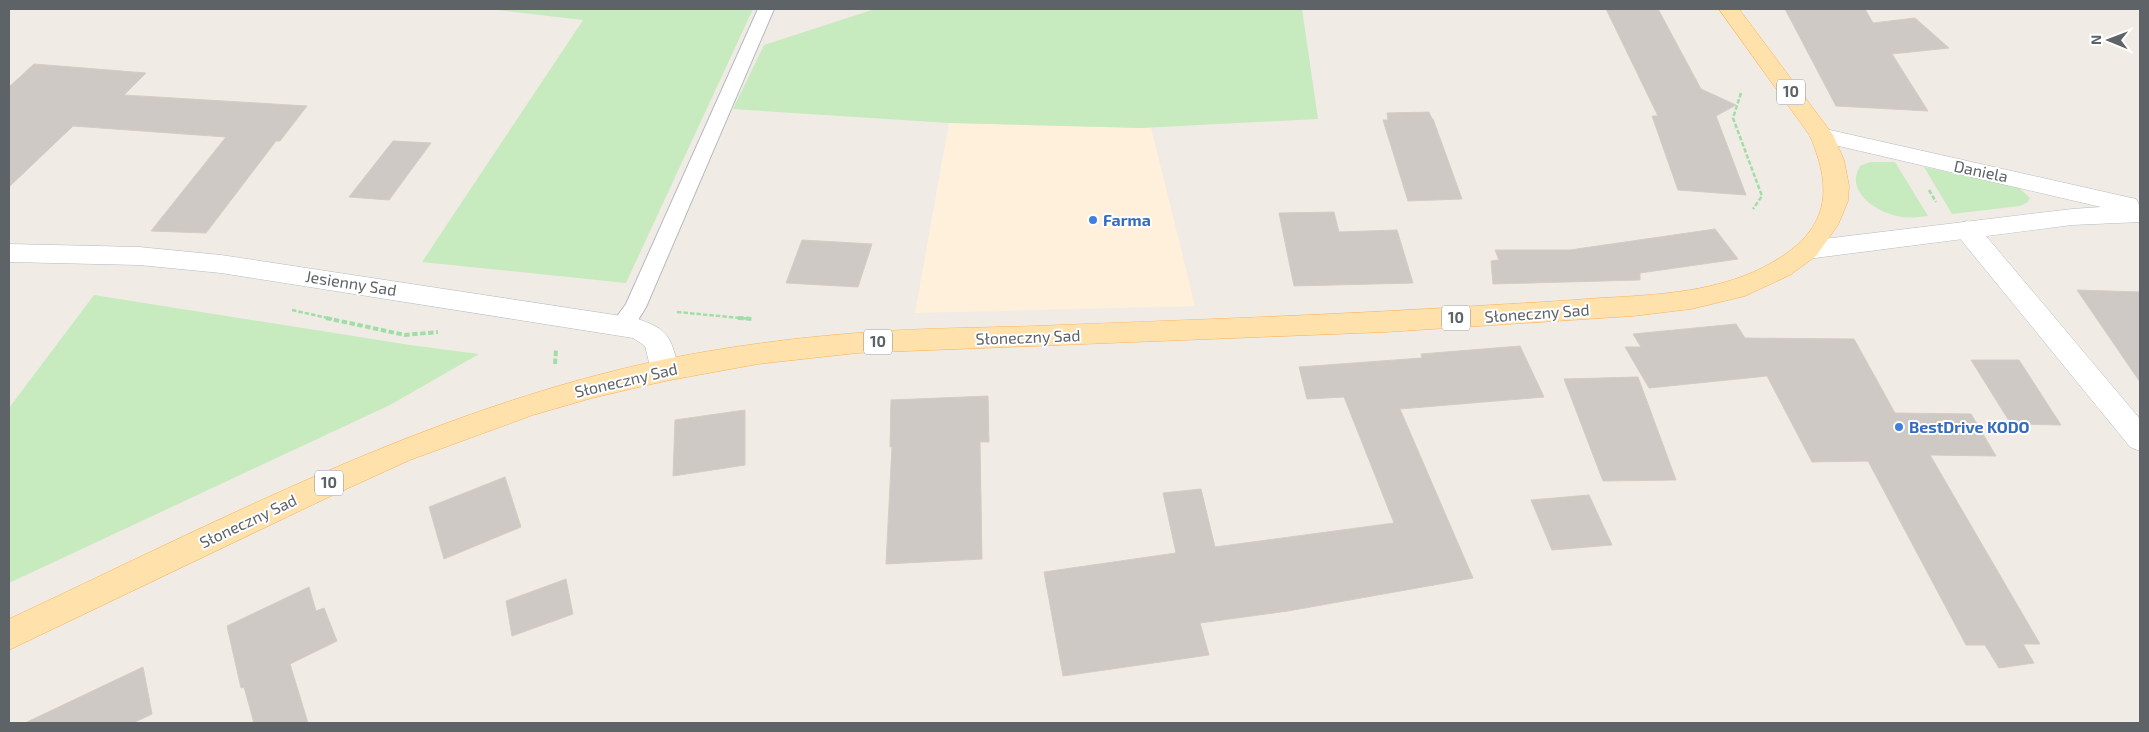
<svg xmlns="http://www.w3.org/2000/svg" width="2149" height="732" font-family="'Exo 2',sans-serif">
<style>
.commercial{fill:#fff0db}
.green{fill:#c7eabf}
.building{fill:#cec9c4;stroke:#d6ccc3}
.lines{fill:none;stroke-linecap:round;stroke-linejoin:round}
.lane-casing{stroke:#b5b9bd;stroke-width:2}
.street-casing{stroke:#b5b9bd;stroke-width:1}
.secondary-casing{stroke:#b4babe;stroke-width:1}
.primary-casing{stroke:#feae51;stroke-width:1}
.path-far1{stroke:#a1dda6;stroke-width:2.5;stroke-dasharray:4.5 2;stroke-linecap:butt}
.path{stroke:#a1dda6;stroke-width:4;stroke-dasharray:5.5 2.5;stroke-linecap:butt}
.lane{fill:#fff;fill-rule:evenodd}
.street{fill:#fff;fill-rule:evenodd}
.secondary{fill:#fff;fill-rule:evenodd}
.primary{fill:#ffe2ab;fill-rule:evenodd}
.shop-dot{fill:#3f7fe0;stroke:#fff;stroke-width:2}
.labels{text-anchor:middle;stroke-width:4;stroke-linejoin:round;paint-order:stroke}
.shield{fill:#fff;stroke:#8e9295;stroke-width:1}
.shield-label{font-size:15px;font-weight:bold;fill:#5d6367}
.street-label{font-size:16px;fill:#5d6367;stroke:#fff}
.shop-label{font-size:16px;font-weight:bold;fill:#366cbe;stroke:#fff;text-anchor:start}
</style>
<rect width="100%" height="100%" fill="#f0ece5"/>
<path class="commercial" d="M949,123L1151,128L1195,306L915,313Z"/>
<path class="green" d="M488,9H753L626,283L422,262L583,20Z
M875,9H1302L1318,119L1141,128L949,123L733,109L764,45Z
M1870,162H1895L1928,216C1918,217 1907,219 1897,216C1880,213 1854,197 1856,178C1856,174 1858,170 1860,166Z
M1924,167L2018,187L2030,198L2028,202L2020,206L1952,214Z
M94,295L410,345L479,354L390,405L9,583V408Z"/>
<path class="building" d="M1606,9H1658L1701,89L1736,105L1716,116L1746,195L1678,190L1652,116H1658Z
M1785,9H1865L1873,23L1915,18L1949,48L1892,54L1928,111L1836,106Z
M34,64L146,73L124,95L307,106L280,141H276L206,233L151,231L226,137L73,126L9,187V87Z
M1429,112L1432,119H1433L1462,199L1408,201L1383,120H1388L1387,113Z
M393,141L431,143L389,200L349,197Z
M1334,212L1339,232L1397,230L1413,283L1294,286L1279,213Z
M1715,229L1738,259L1640,273V280L1493,284L1491,261L1499,260L1495,250H1570Z
M802,240L872,244L858,287L786,283Z
M2077,290L2140,292V382Z
M1736,324L1745,338L1854,339L1895,413L1971,414L1996,456L1930,455L2040,644H2023L2034,663L1999,668L1985,645H1966L1868,461L1812,462L1767,376L1649,388L1625,347H1641L1633,334Z
M1520,346L1544,397L1400,409L1473,578L1288,611L1200,623L1209,655L1063,676L1044,572L1176,553L1163,493L1201,489L1215,547L1394,523L1344,397L1307,399L1299,367L1422,358L1421,354Z
M1971,360H2019L2061,425L2011,424Z
M1638,377L1676,480L1603,481L1564,379Z
M988,396L989,442H980L982,559L886,564L892,446L890,447L891,400Z
M745,410V465L673,476L675,420Z
M505,477L521,527L444,559L429,507Z
M1589,495L1612,545L1552,550L1531,500Z
M566,579L573,614L512,636L506,601Z
M309,587L316,611L324,608L337,641L290,664L308,723H254L244,687L241,688L227,626Z
M143,667L152,714L133,723H25Z"/>
<g class="lines">
<g class="lane-casing">
<path id="lane" d="M758,9H774L646,307C638,320 630,337 613,332L610,326L626,304Z"/>
</g>
<g class="street-casing">
<path id="street" d="M1967,221L1976,224L2140,419V451L2130,447L1958,236L1955,230L1958,224Z"/>
</g>
<g class="secondary-casing">
<path id="secondary" d="M1821,128L2136,199L2140,206V222L2072,225L1807,259L1798,256L1794,250L1798,244L1807,241L2072,209L2101,207L1813,140L1809,135L1813,130Z
M9,244L139,247L221,255L635,318C669,329 671,337 679,370L675,377L665,381L655,377L651,370L645,346L633,338L221,273L139,265L9,262Z"/>
</g>
<g class="primary-casing">
<path id="primary" d="M1719,9H1739L1833,135L1844,160L1849,186L1848,201L1838,225L1816,256L1790,275L1745,296L1691,309L1633,316L1386,332L857,353L758,364L665,381L592,398L533,415L410,460L331,496L9,650V619C221,520 430,409 661,360C725,347 792,338 857,333C917,328 976,328 1036,326C1187,320 1339,315 1491,305C1527,303 1564,301 1600,298C1658,295 1722,292 1773,262C1828,230 1834,192 1810,136Z"/>
</g>
<path class="path-far1" d="M1741,93L1733,118L1762,196L1753,209
M1929,190L1936,202
M292,310L332,319
M677,312L751,319"/>
<path class="path" d="M326,318L405,335L438,332
M738,318L753,319
M555,364L556,350"/>
<use href="#lane" class="lane"/>
<use href="#street" class="street"/>
<use href="#secondary" class="secondary"/>
<use href="#primary" class="primary"/>
</g>
<g class="shop-dot">
<circle cx="1093" cy="220" r="5"/>
<circle cx="1899" cy="427" r="5"/>
</g>
<g class="labels">
<g class="shield">
<rect x="1777" y="79.5" width="28" height="25" rx="4"/>
<rect x="1442" y="305.5" width="28" height="25" rx="4"/>
<rect x="864" y="329.5" width="28" height="25" rx="4"/>
<rect x="315" y="470.5" width="28" height="25" rx="4"/>
</g>
<g class="shield-label">
<text x="1791" y="97">10</text>
<text x="1456" y="323">10</text>
<text x="878" y="347">10</text>
<text x="329" y="488">10</text>
</g>
<g class="street-label">
<text transform="translate(1981 171) rotate(12)" y="6">Daniela</text>
<text transform="translate(351 283) rotate(9)" y="6">Jesienny Sad</text>
<text transform="translate(1537 313) rotate(-4)" y="6">Słoneczny Sad</text>
<text transform="translate(1028 337) rotate(-2)" y="6">Słoneczny Sad</text>
<text transform="translate(626 380) rotate(-13)" y="6">Słoneczny Sad</text>
<text transform="translate(248 521) rotate(-25)" y="6">Słoneczny Sad</text>
</g>
<g class="shop-label">
<text x="1103" y="226">Farma</text>
<text x="1909" y="433">BestDrive KODO</text>
</g>
</g>
<rect width="2149" height="732" fill="none" stroke="#5d6367" stroke-width="20"/>
<g transform="translate(2109 40) rotate(271)" stroke="#ffffff" stroke-width="4" paint-order="stroke">
<path d="M0-4L9 19L0 12L-9 19Z" fill="#5d6367"/>
<text y="-8" font-size="14" font-weight="bold" text-anchor="middle" fill="#5d6367">N</text>
</g>
</svg>
